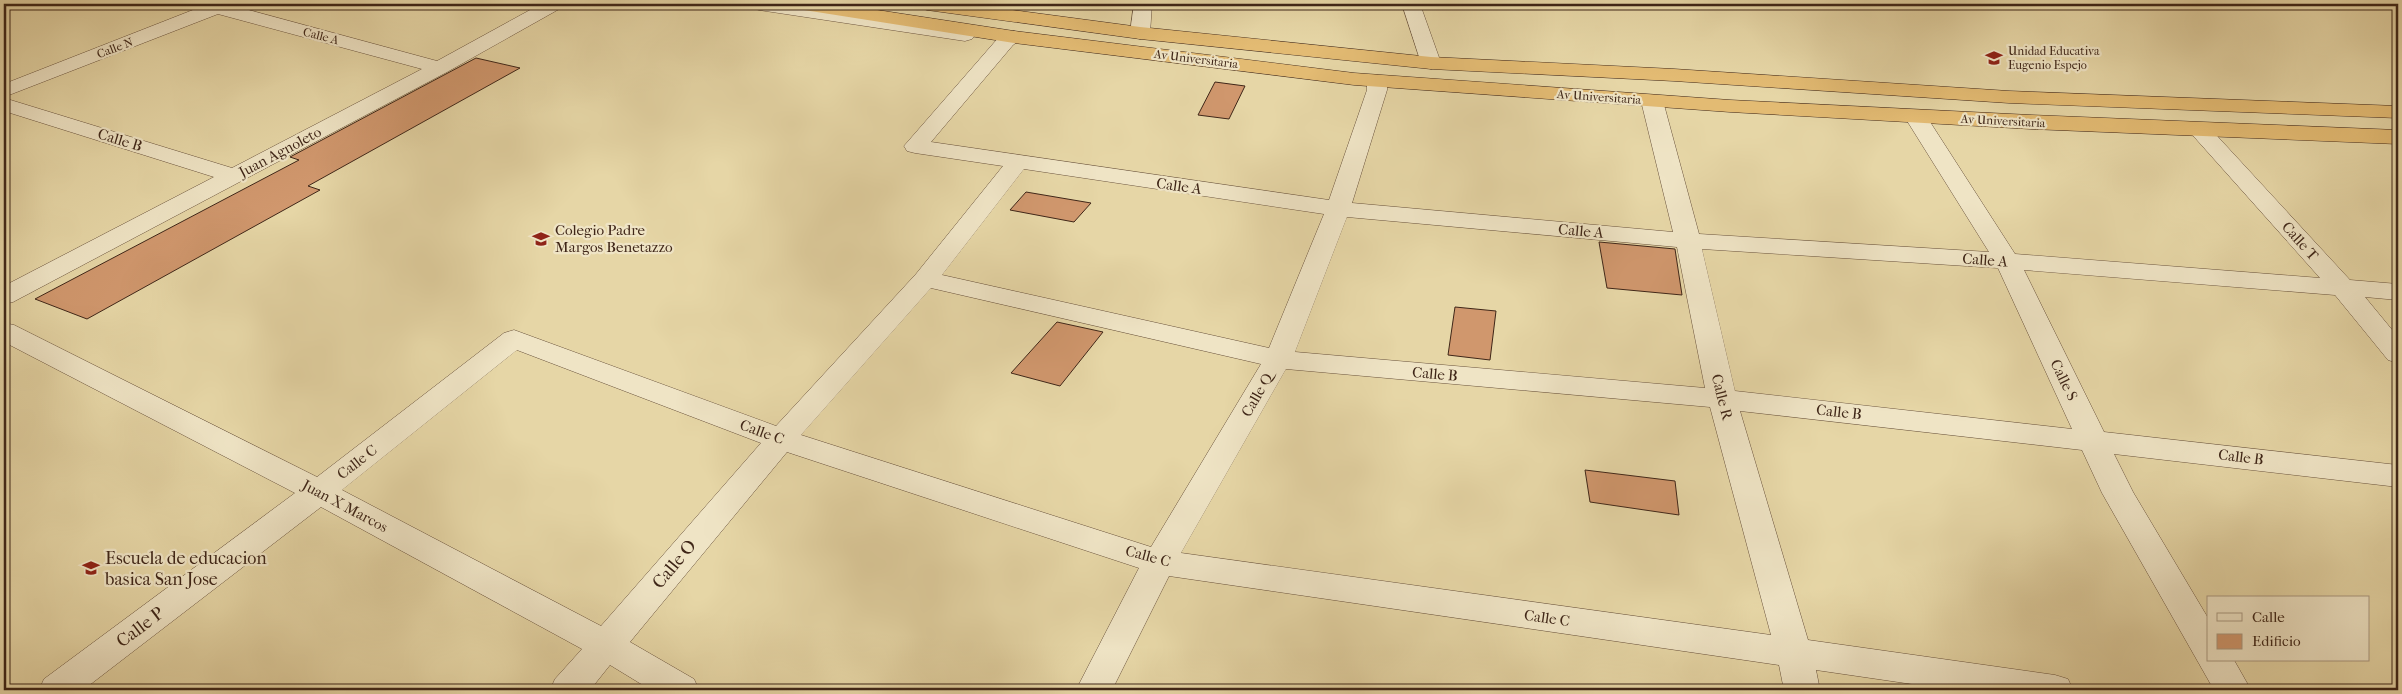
<svg xmlns="http://www.w3.org/2000/svg" width="2402" height="694" font-family="'IM FELL French Canon',serif">
<style>
.building{fill:#d0976d;stroke:#3f2618}
.lines{fill:none;stroke-linecap:round;stroke-linejoin:round}
.minor-casing{stroke:#69523c;stroke-width:1}
.highway-casing{stroke:#3f2618;stroke-width:1}
.minor{fill:#efe4c5;fill-rule:evenodd}
.highway{fill:#e3bb73;fill-rule:evenodd}
.labels{text-anchor:middle;stroke-width:4.5;stroke-linejoin:round;paint-order:stroke}
.far-street-label{font-size:12px;fill:#3f2618;stroke:#efe4c5}
.far-poi-label{font-size:12px;fill:#3f2618;stroke:#efe4c5;text-anchor:start}
.street-label{font-size:15px;fill:#3f2618;stroke:#efe4c5}
.poi-label{font-size:15px;fill:#3f2618;stroke:#efe4c5;text-anchor:start}
.near-poi-label{font-size:18px;fill:#3f2618;stroke:#efe4c5;text-anchor:start}
.near-street-label{font-size:18px;fill:#3f2618;stroke:#efe4c5}
</style>
<rect width="100%" height="100%" fill="#e6d6a6"/>
<filter id="stains"><feTurbulence type="fractalNoise" baseFrequency=".004" numOctaves="4"/><feColorMatrix values="0 0 0 0 .2 0 0 0 0 .09 0 0 0 0 .02 0 0 0 .5 -.17"/></filter>
<radialGradient id="worn" r=".72"><stop offset=".6" stop-color="#630" stop-opacity="0"/><stop offset="1" stop-color="#630" stop-opacity=".3"/></radialGradient>
<path class="building" d="M476,58L520,68L308,186L320,190L87,319L35,299L299,160L290,157Z
M1215,82L1245,86L1229,119L1198,115Z
M1026,192L1091,203L1074,222L1010,210Z
M1599,242L1675,249L1682,295L1607,288Z
M1455,307L1496,311L1490,360L1448,355Z
M1057,322L1103,332L1060,386L1011,373Z
M1585,470L1675,481L1679,515L1590,502Z"/>
<g class="lines">
<g class="minor-casing">
<path id="minor" d="M194,4H235L234,6L437,61L541,4H563L561,8L447,72L13,302L4,304V286L214,177L4,111V98L232,168L422,69L218,14L4,97V84L198,8Z
M750,4H795L965,29L972,31L975,35L972,39L965,41L759,10L752,8Z
M1134,4H1152L1150,33L1147,37L1140,39L1133,37L1130,33Z
M1402,4H1420L1441,63L1438,67L1431,69L1424,67L1421,63Z
M1014,31L1021,33L1024,37L1013,45L931,142L1329,200L1367,90V81L1370,77L1377,75L1384,77L1387,81V90L1352,203L1673,232L1641,101L1645,97L1652,95L1659,97L1663,101L1699,234L1989,252L1904,116L1907,111L1915,110L1923,111L2015,254L2320,278L2188,130L2191,125L2199,123L2207,125L2350,280L2398,284V300L2365,297L2398,337V363L2388,360L2335,295L2024,270L2104,432L2398,465V487L2114,454L2133,492L2208,618V660H2234L2251,690H2214L2102,493L2082,450L1740,411L1808,640L2055,675L2068,679L2073,690H1953L1816,670L1820,690H1784L1779,665L1169,576L1112,690H1076L1139,568L787,452L630,642L694,679L699,690H651L610,665L590,690H550L555,679L582,649L321,507L83,690H39L44,679L295,493L4,342V323L14,325L317,477L504,333L514,330L776,426L916,274L1003,166L915,153L907,151L904,146L999,37ZM1024,169L1324,214L1269,348L942,275ZM1347,217L1677,247L1705,388L1295,352ZM1702,249L1998,268L2072,429L1735,391ZM931,288L1261,364L1151,547L801,435ZM517,350L761,443L601,626L342,490ZM1286,369L1710,407L1771,635L1181,553Z"/>
</g>
<g class="highway-casing">
<path id="highway" d="M795,4H838L1014,31L1354,73L1730,100L2031,115L2398,130V144L2031,129L1730,112L1354,85L1014,43L804,10L797,8Z
M918,4H967L1140,27L1431,57L1674,69L2009,91L2398,106V118L2009,103L1674,81L1431,69L1140,39L927,10L920,8Z"/>
</g>
<use href="#minor" class="minor"/>
<use href="#highway" class="highway"/>
</g>
<defs>
<g id="school-bare" transform="scale(1.35)"><path d="M0-5L7-2L0 1L-7-2ZM-4 1L0 2.5L4 1V4Q0 6-4 4Z" fill="#8f2418" stroke="#efe4c5" stroke-width="2.5" paint-order="stroke"/></g>
</defs>
<g fill-rule="evenodd">
<use href="#school-bare" x="1994" y="58"/>
<use href="#school-bare" x="541" y="239"/>
<use href="#school-bare" x="91" y="568"/>
</g>
<g class="labels">
<g class="far-street-label">
<text transform="translate(321 36) rotate(15)" y="4">Calle A</text>
<text transform="translate(115 48) rotate(-21)" y="4">Calle N</text>
<text transform="translate(1196 59) rotate(7)" y="4">Av Universitaria</text>
<text transform="translate(1599 97) rotate(4)" y="4">Av Universitaria</text>
<text transform="translate(2003 121) rotate(3)" y="4">Av Universitaria</text>
</g>
<g class="far-poi-label">
<text x="2008" y="55">Unidad Educativa<tspan x="2008" dy="14">Eugenio Espejo</tspan></text>
</g>
<g class="street-label">
<text transform="translate(120 140) rotate(17)" y="5">Calle B</text>
<text transform="translate(280 152) rotate(-28)" y="5">Juan Agnoleto</text>
<text transform="translate(1179 186) rotate(8)" y="5">Calle A</text>
<text transform="translate(1581 231) rotate(5)" y="5">Calle A</text>
<text transform="translate(2300 241) rotate(48)" y="5">Calle T</text>
<text transform="translate(1985 260) rotate(4)" y="5">Calle A</text>
<text transform="translate(1435 374) rotate(5)" y="5">Calle B</text>
<text transform="translate(2064 380) rotate(64)" y="5">Calle S</text>
<text transform="translate(1257 395) rotate(-60)" y="5">Calle Q</text>
<text transform="translate(1722 397) rotate(76)" y="5">Calle R</text>
<text transform="translate(1839 412) rotate(6)" y="5">Calle B</text>
<text transform="translate(762 432) rotate(20)" y="5">Calle C</text>
<text transform="translate(2241 457) rotate(7)" y="5">Calle B</text>
<text transform="translate(357 462) rotate(-38)" y="5">Calle C</text>
<text transform="translate(345 506) rotate(28)" y="5">Juan X Marcos</text>
<text transform="translate(1148 556) rotate(15)" y="5">Calle C</text>
<text transform="translate(1547 618) rotate(8)" y="5">Calle C</text>
</g>
<g class="poi-label">
<text x="555" y="235">Colegio Padre<tspan x="555" dy="17">Margos Benetazzo</tspan></text>
</g>
<g class="near-poi-label">
<text x="105" y="564">Escuela de educacion<tspan x="105" dy="21">basica San Jose</tspan></text>
</g>
<g class="near-street-label">
<text transform="translate(674 564) rotate(-50)" y="6">Calle O</text>
<text transform="translate(140 627) rotate(-37)" y="6">Calle P</text>
</g>
</g>
<rect width="2402" height="694" fill="none" stroke="#e6d6a6" stroke-width="20"/>
<rect x="5" y="5" width="2392" height="684" fill="none" stroke="#3f2618" stroke-width="2.5"/>
<rect x="10" y="10" width="2382" height="674" fill="none" stroke="#3f2618"/>
<rect x="2207" y="596" width="162" height="65" fill="#efe4c5" stroke="#a99880"/>
<rect x="2217" y="613" width="25" height="8" fill="#efe4c5" stroke="#a99880"/>
<text x="2252" y="622" font-size="15" fill="#3f2618">Calle</text>
<rect x="2217" y="634" width="25" height="15" fill="#d0976d" stroke="#a99880"/>
<text x="2252" y="646" font-size="15" fill="#3f2618">Edificio</text>
<rect width="100%" height="100%" filter="url(#stains)"/>
<rect width="100%" height="100%" fill="url(#worn)"/>
</svg>
